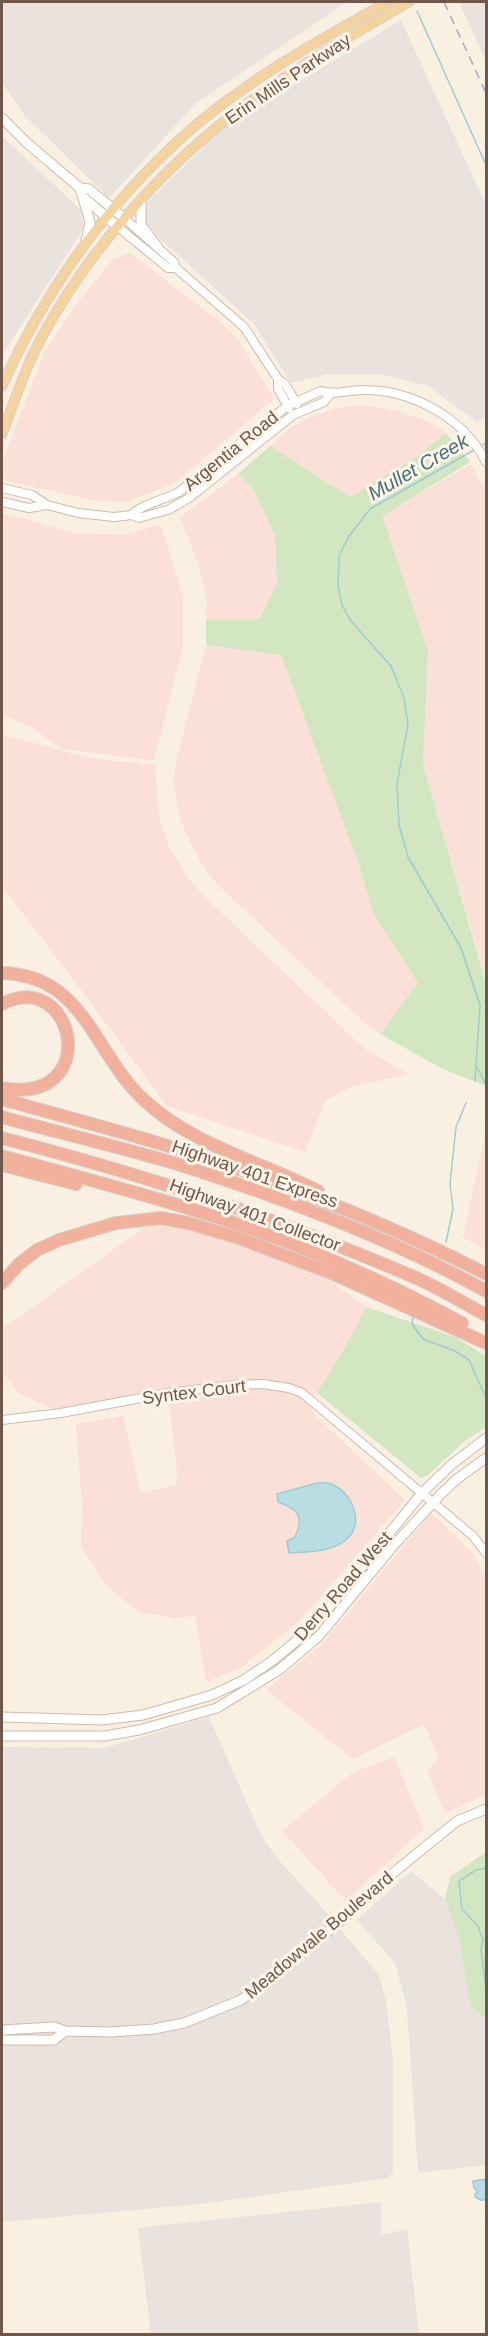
<svg xmlns="http://www.w3.org/2000/svg" width="488" height="2336" font-family="Helvetica,sans-serif">
<style>
.commercial{fill:#fae0d6}
.industrial{fill:#e9e2dd}
.green{fill:#d1e6c1}
.water{fill:#b8dde2;stroke:#9fccd3;stroke-width:1.5}
.lines{fill:none;stroke-linecap:round;stroke-linejoin:round}
.stream{stroke:#9fccd3;stroke-width:1.5}
.tertiary-casing{stroke:#cdbaac;stroke-width:10}
.secondary-casing{stroke:#cfbaaa;stroke-width:11}
.primary-casing{stroke:#d7d0cc;stroke-width:11}
.motorway-casing{stroke:#d7d0cc;stroke-width:14}
.tertiary{stroke:#fff;stroke-width:8}
.secondary{stroke:#fff;stroke-width:9}
.primary{stroke:#f5d39e;stroke-width:9}
.motorway{stroke:#f1b19c;stroke-width:12}
.rail{stroke:#b3a2c2;stroke-width:1.5;stroke-dasharray:9 6;stroke-linecap:butt}
.labels{text-anchor:middle;stroke-width:6;stroke-linejoin:round;paint-order:stroke}
.street-label{font-size:18px;fill:#70574a;stroke:#fef4e7}
.water-label{font-size:20px;font-style:italic;fill:#43737b;stroke:#fef4e7}
</style>
<rect width="100%" height="100%" fill="#faf0e2"/>
<path class="commercial" d="M130,253L219,321L239,341L274,399L175,483L127,502L96,501L7,481L2,475V463L44,353L78,302L113,259Z
M362,405L396,410L427,421L446,433L415,458L350,497L270,446L293,426L310,417L337,408Z
M471,464L486,493V981L423,764L428,651L381,516Z
M238,474L254,490L275,535L277,583L260,618L254,620H206L207,600L199,566L180,517Z
M2,513L75,533L123,535L161,525L183,597V646L154,761L62,749L31,727L2,715Z
M206,645L281,655L358,862L373,913L418,983L380,1034L371,1029L215,882L201,863L190,842L180,819L174,784L175,766Z
M2,734L89,758L155,765L158,809L161,824L169,846L187,877L204,896L353,1038L368,1051L409,1074L353,1086L325,1100L305,1152L167,1106L71,976L2,887Z
M486,1131V1251L463,1237Z
M159,1217L182,1220L328,1280L366,1307L352,1335L317,1393L302,1394L315,1415L405,1500L300,1620L242,1667L206,1682L195,1616L174,1618L138,1612L107,1586L81,1546L82,1504L76,1424L123,1416L141,1493L176,1485L177,1472L168,1393L61,1413L17,1392L2,1371V1329Z
M431,1513L472,1552L486,1578V1794L445,1814L427,1770L439,1759L424,1724L353,1759L266,1690L322,1644Z
M394,1757L424,1828L346,1901L282,1831L352,1773Z"/>
<path class="industrial" d="M2,2H347L195,104L109,198L25,116L2,83Z
M459,2H486V61Z
M401,20L486,205V415L477,422L428,386L380,374H329L291,383L254,324L143,223V206L224,127Z
M2,136L81,210L84,228L2,355Z
M209,1717L262,1837L277,1858L318,1903L379,1975L386,2000L393,2059V2171L388,2178L200,2204L2,2222V1747L104,1748Z
M411,1871L445,1899L460,1942L470,2005L486,2019V2165L418,2173L407,2007L395,1963L357,1920Z
M381,2202V2235L407,2229L419,2334H151L138,2228Z"/>
<path class="green" d="M446,433L470,462L382,516L428,651L423,764L486,984V1086L443,1069L380,1034L418,983L373,913L358,862L281,655L206,645V620H254L260,618L277,583L275,535L254,490L238,474L270,446L350,497L415,458Z
M366,1307L455,1337L486,1356V1427L465,1441L427,1476L421,1478L317,1393L352,1335Z
M486,1852V2019L470,2005L460,1942L445,1899L450,1877Z"/>
<path class="water" d="M317,1483C321,1483 327,1482 331,1484C351,1491 365,1521 348,1538C335,1552 307,1552 289,1553L287,1541L295,1537C304,1517 299,1509 278,1502L277,1494Z
M486,2179V2200H480L475,2197V2194L478,2192L474,2188L473,2181Z"/>
<g class="lines">
<path class="stream" d="M417,11L486,165
M480,447L486,443
M477,1067L486,1085
M475,1081L480,1005L461,948L408,857L399,825L397,784L408,724L404,698L391,666L350,620L342,605L338,585L339,556L349,536L370,509L476,449
M446,1242L453,1209L450,1184L456,1127L466,1103
M413,1316L412,1324L423,1339L455,1351L469,1360L486,1398
M486,1868L476,1870L459,1881L462,1909L478,1926L483,1940L481,1949L486,1989"/>
<g class="tertiary-casing">
<path id="tertiary" d="M125,219L174,262L176,268L244,327L278,379L285,384L297,404
M118,227L168,268H176
M278,379V389L289,408
M2,488L32,495L47,505L78,513L114,517L132,515L139,518L153,514L168,510L189,498L293,415L324,402L330,394
M2,502L29,508L47,505
M132,515C139,505 167,499 179,492L287,406L321,391C336,396 351,389 367,390C414,391 465,419 486,462
M2,1420L61,1413L168,1393L234,1385L263,1384L289,1388L302,1393L320,1408L473,1536L486,1553"/>
</g>
<g class="secondary-casing">
<path id="secondary" d="M2,118L27,143L80,188L89,189L125,219
M80,188L90,222L86,242
M83,197L118,227
M141,201V225L157,246
M2,1717L102,1720L143,1715L212,1695L244,1680L272,1661L312,1628L422,1493L451,1465L486,1438
M2,1736H105L139,1730L217,1708L279,1670L319,1636L394,1545L442,1493L457,1479L486,1458
M2,2030L54,2027L65,2031L111,2032L154,2029L184,2023L241,2000L342,1920L377,1886L457,1821L486,1809
M2,2040H54L65,2031"/>
</g>
<g class="primary-casing">
<path id="primary" d="M2,386C46,288 109,202 189,131C249,79 319,40 388,2
M2,434C15,400 26,365 44,333C92,246 164,166 244,106C296,67 353,34 409,2"/>
</g>
<g class="motorway-casing">
<path id="motorway" d="M2,973C85,975 93,1053 144,1100C192,1145 261,1162 318,1191
M2,1004C75,966 104,1106 2,1088
M2,1099C75,1120 149,1138 221,1163C312,1194 401,1230 486,1274
M2,1117C63,1134 126,1148 187,1167C289,1200 392,1239 486,1291
M2,1138C142,1174 280,1219 414,1277C439,1288 462,1302 486,1315
M2,1156C101,1183 201,1208 297,1246C353,1268 408,1294 462,1323
M2,1165L76,1184
M2,1283L19,1264L37,1250L59,1240L116,1223L161,1218L188,1223L239,1238L336,1275L486,1343"/>
</g>
<use href="#tertiary" class="tertiary"/>
<use href="#secondary" class="secondary"/>
<use href="#primary" class="primary"/>
<use href="#motorway" class="motorway"/>
<path class="rail" d="M444,2L486,93"/>
</g>
<g class="labels">
<g class="street-label">
<text transform="translate(288 79) rotate(-34)" y="6">Erin Mills Parkway</text>
<text transform="translate(231 451) rotate(-39)" y="6">Argentia Road</text>
<text transform="translate(255 1174) rotate(19)" y="6">Highway 401 Express</text>
<text transform="translate(255 1215) rotate(20)" y="6">Highway 401 Collector</text>
<text transform="translate(194 1392) rotate(-7)" y="6">Syntex Court</text>
<text transform="translate(343 1586) rotate(-49)" y="6">Derry Road West</text>
<text transform="translate(319 1935) rotate(-40)" y="6">Meadowvale Boulevard</text>
</g>
<g class="water-label">
<text transform="translate(418 467) rotate(-30)" y="7">Mullet Creek</text>
</g>
</g>
<rect width="488" height="2336" fill="none" stroke="#70574a" stroke-width="6"/>
</svg>
